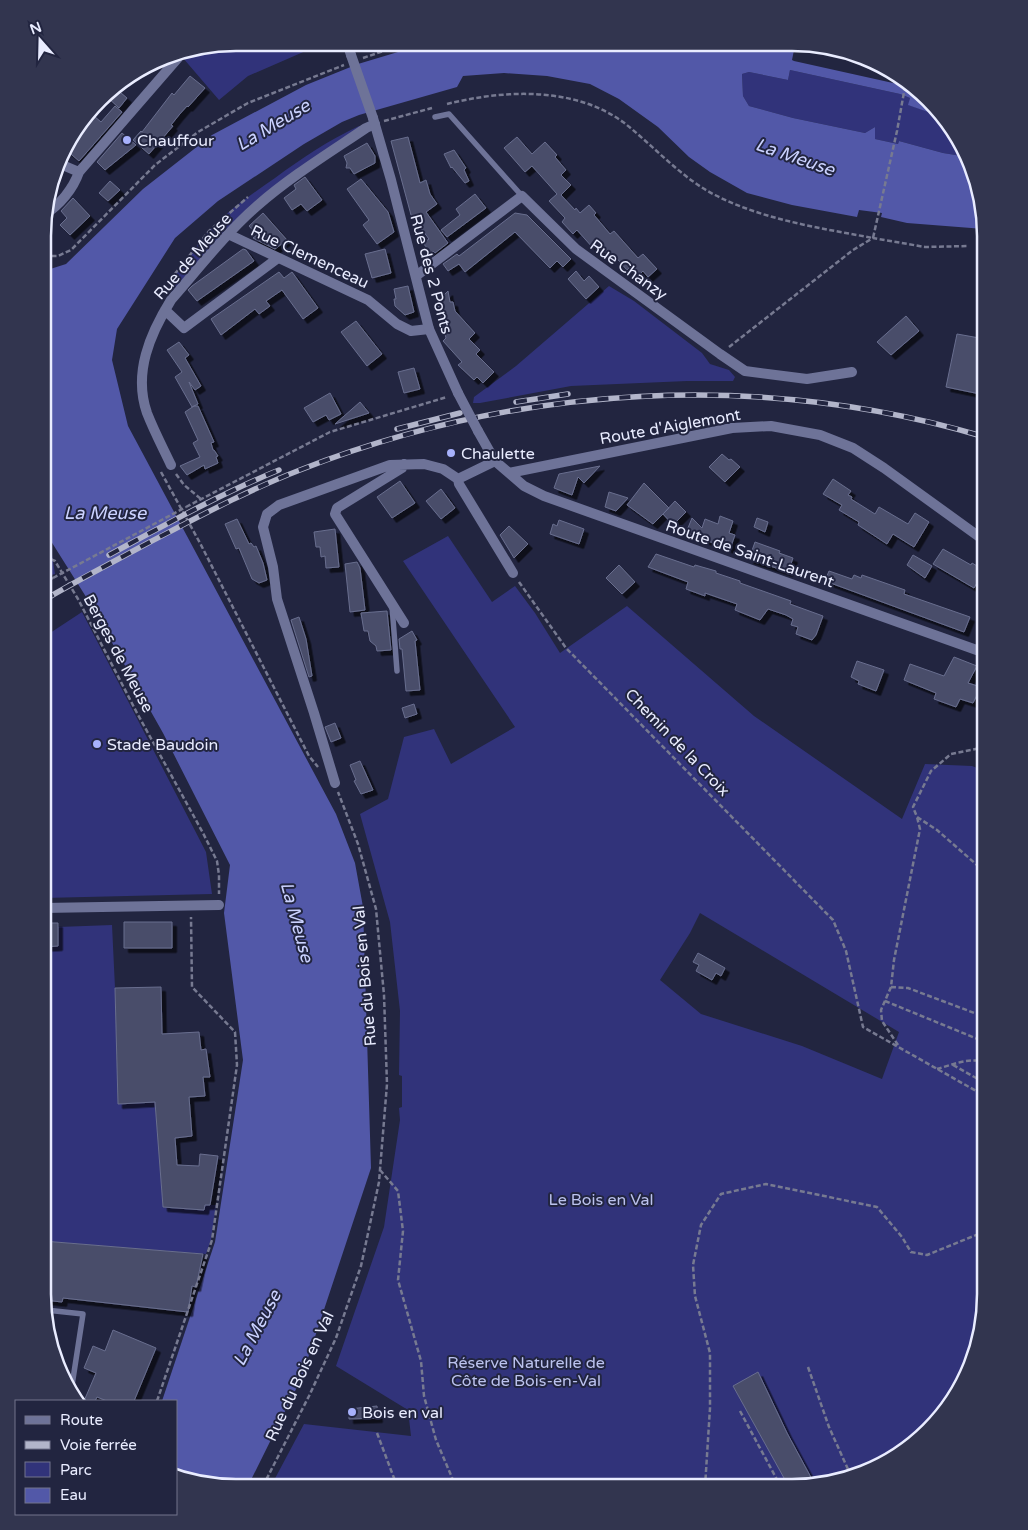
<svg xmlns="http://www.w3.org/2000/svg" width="1028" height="1530" font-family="'Varela Round',sans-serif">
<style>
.green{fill:#31337a;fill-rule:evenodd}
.water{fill:#5258a8}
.building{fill:#484d6b;stroke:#696e8e;filter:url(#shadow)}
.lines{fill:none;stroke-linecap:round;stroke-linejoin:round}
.path{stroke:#777a91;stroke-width:2.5;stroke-dasharray:5 2.5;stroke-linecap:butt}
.service{stroke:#6e7398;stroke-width:5.5}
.minor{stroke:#6e7398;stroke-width:10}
.tertiary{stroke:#6e7398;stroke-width:10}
.rail-casing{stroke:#b2b5ca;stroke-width:5.5}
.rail{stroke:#222540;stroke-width:4;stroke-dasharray:11;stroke-linecap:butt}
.path-bridge{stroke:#777a91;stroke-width:2.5;stroke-dasharray:5 2.5;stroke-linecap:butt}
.tertiary-bridge{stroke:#6e7398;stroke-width:10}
.poi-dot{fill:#a7b1fc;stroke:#222540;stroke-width:2}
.labels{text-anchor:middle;stroke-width:4;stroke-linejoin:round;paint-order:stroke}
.poi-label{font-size:16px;fill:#e9ecff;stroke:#222540;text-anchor:start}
.street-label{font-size:16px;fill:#e9ecff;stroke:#222540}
.park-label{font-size:16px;fill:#bbc2ee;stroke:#222540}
.water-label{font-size:18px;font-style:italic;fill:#cbd2ff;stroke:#222540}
.rim{fill:none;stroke:#e9ecff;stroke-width:2.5}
</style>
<defs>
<filter id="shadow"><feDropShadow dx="4.5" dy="4.5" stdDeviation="0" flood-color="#0009"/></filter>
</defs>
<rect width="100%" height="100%" fill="#222540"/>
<path class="green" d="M236,43H324L248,76L219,100L183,58L190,50Z
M790,70L900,94L910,98L909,105L945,118L968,157L943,153L899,141L898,144L875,139V127L865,133L793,118L749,106L743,96L742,74L749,72L788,80Z
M359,126L366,128L257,206L171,300L172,282L174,275C186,261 197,244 210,230C228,210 252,194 275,178C302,158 329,140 359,126Z
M609,286L634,301L702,353L710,364L729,370L735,377L733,381H687L571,386L480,403H473L474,397L516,366Z
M448,536L492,602L515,586L535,613L560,653L627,606L754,716L902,819L925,764L972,766L985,771V1307L975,1356L953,1402L910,1447L866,1473L792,1487L271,1486L304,1424L411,1436L408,1410L336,1366L384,1227L400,1120L399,1108L402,1107V1076L399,1075L400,1011L390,922L360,814L388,799L404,737L434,729L451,764L515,727L403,561ZM700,913L899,1032L882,1079L802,1046L701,1014L660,980L690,933Z
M44,542L52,555L55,574L44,577Z
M82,612L206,852L212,894L43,898L44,637Z
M112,925L115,988L118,1104L155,1102L163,1207L204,1210L205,1205H216L211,1240L206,1254L43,1241V947L58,946V927Z"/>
<path class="water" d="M428,43L764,44L794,50L792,60L794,61L911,87L912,85L945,118L908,105L910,98L900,94L790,70L788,80L749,72L742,74L743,96L749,106L793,118L865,133L875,127V139L898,144L899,141L943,153L968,157L971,162L984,229L907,223L881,217L882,213L859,210L857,217L792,205L747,193L710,172L689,157L658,127L619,99L590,84L547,76L504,73L463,76L457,87L359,115L342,122L304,144L218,201L175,238L117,329L112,360L128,426L336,814L355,863L363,907L371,1168L301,1379L248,1486H211L176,1477V1401H162L215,1242L243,1060L224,913L230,865L163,733L88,600L44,530V271L66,264L143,189L212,135L306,85L358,64Z"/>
<path class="building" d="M190,76L205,88L188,107L187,106L179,115L171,125L173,126L149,154L133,140L141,131L142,132L172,93L174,95Z
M114,87L127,98L119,108L105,95Z
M115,106L122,112L79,161L65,149L71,137L74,134L77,137L94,116L101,122Z
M122,133L136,145L105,170L97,162Z
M408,137L420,183L426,180L430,194L437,204L426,212L448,243L435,253L433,251L431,253L423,243L429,239L411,215L391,141Z
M517,137L532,154L545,142L557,155L555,157L566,170L561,175L571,185L561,195L575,210L576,208L580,213L589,205L596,213L594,215L610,234L614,231L638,258L643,254L657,269L648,277L643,271L638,276L630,267L627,270L613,254L610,256L605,252L603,254L596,245L593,248L577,230L573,234L562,222L565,218L549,201L557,194L532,166L525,172L504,148Z
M367,143L375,156V163L354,174L350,168H346L347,163L344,156Z
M454,150L466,168L464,170L469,181L465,183L452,167L451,168L444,154Z
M305,177L322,200L307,211L301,204L292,210L284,198L296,189L294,185Z
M361,179L388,212L394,232L377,244L363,225L369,220L347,189Z
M110,181L120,190L108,201L99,193Z
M475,194L486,208L447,237L441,230L460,215L456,209Z
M73,198L90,216L70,235L60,225L67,218L61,211Z
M263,213L287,240L275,249L253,238L257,235L249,226Z
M515,213L527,215L571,259L563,267L557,261L550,268L515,232L465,272L459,264L448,271L443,264L457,254L459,256Z
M243,249L246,250L254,261L197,301L188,290L192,286Z
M385,249L391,273L372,278L365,254Z
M576,271L584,281L589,276L599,287L586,299L568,279Z
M279,272L284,278L292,272L318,308L303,319L282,290L266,301L270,306L259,314L255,309L221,335L211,319Z
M408,286L414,312L405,315L395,306L394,299H396L394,289Z
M448,291L450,302H453L455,311L475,333L469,339L480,350L476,354L494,372L483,383L477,377L474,380L458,365L462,362L443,341L446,338L438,305L440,304L439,300Z
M906,316L919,331L891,355L877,342Z
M356,321L382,354L367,366L341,332Z
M957,334L985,339V395L946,387Z
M179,342L189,355L185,358L201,386L195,390L189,382L198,404L192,407L175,377L182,372L167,350Z
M414,368L420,389L404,393L398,372Z
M330,393L341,414L329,420L326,415L313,422L304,408Z
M360,402L369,413L335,424Z
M194,406H198L214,442L211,443L213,450H214L218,456L216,457L218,463L205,469L204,465L187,475L180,466L200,457L193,443L198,440L185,412Z
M722,454L729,460L731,459L740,467L725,482L709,467Z
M600,466L584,483L578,477L572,495L554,488L559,474Z
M833,479L851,491L848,495L852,497L851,499L875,514L879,507L908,524L915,513L929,522L914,547L893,534L887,544L858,525L859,522L839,510L842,505L823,494Z
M400,481L415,503L392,518L377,497Z
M644,483L669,508L653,524L627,505Z
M441,489L455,508L441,519L426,501Z
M609,492L628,498L616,511L605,507Z
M675,501L686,512L673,525L663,514Z
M720,516L733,521L729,533L735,535L730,549L686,533L692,518L702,528L705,519L718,524Z
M757,518L768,522L765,532L754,527Z
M237,519L249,544L251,543L254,547L256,546L263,563L267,580L259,583L252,579L239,548L236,549L225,524Z
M559,520L584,529L579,544L550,534L553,524L557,526Z
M509,526L528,544L514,558L500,535Z
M335,529L339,567L326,568L325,556L321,557L320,547H316L314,532Z
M755,542L780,551L779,553L793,558L788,572L749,559Z
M943,549L971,565L972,563L984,570L974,588L933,564Z
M656,554L694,567L695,565L716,571V573L740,581V583L791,601L790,604L823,616L816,635L812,640L796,634L798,627L791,625L793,619L786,615L768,609L760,620L735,610L737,604L705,593V596L686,589L688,582L648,567Z
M913,555L932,566L925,578L907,565Z
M357,562L360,568L365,610L350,612L345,564Z
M619,565L635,582L622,594L606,578Z
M829,571L852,579L854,575L861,578L862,575L905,590L904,594L970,617L964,632L825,581Z
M387,611L391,650L377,651L376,646L370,641L368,631H364L361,613Z
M299,617L306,639L312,676L309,677L291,620Z
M412,631L417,640L415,641L420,690L406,691L402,649H400L399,639Z
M954,657L977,666L968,683L981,687L973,703L960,699L956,707L934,699L936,693L904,680L910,664L944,676Z
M857,661L884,670L876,691L858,684L859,681L851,677Z
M414,704L417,714L405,718L402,708Z
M335,723L341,738L331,742L325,727Z
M360,761L373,790L361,794L354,781L356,780L350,765Z
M124,922H172V948H124Z
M43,923H58V946L43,947Z
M698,953L725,968L721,976L716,973L712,980L696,971L699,965L693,962Z
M161,987L162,1034L199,1032L201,1050L206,1049L210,1077H203L205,1096L189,1097L192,1136L175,1138L177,1165L199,1166L200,1154L218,1156L210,1205H205L204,1210L163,1207L155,1102L118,1104L115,988Z
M43,1241L203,1254L196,1287L192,1286L188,1312L63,1298L62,1302L44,1300Z
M113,1330L156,1348L134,1401H107L97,1397L95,1401H84L96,1373L84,1368L93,1346L105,1351Z
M758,1372L787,1433L814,1483L789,1487L733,1386Z
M377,1406L378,1418L349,1419V1409Z"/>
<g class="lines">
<path class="path" d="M363,58L407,43
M447,104C503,90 573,86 623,122C654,146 680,177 715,195C764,220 820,228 873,238L897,131L906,81
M384,121L432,108
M44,256H58L71,250L155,165L198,132L248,103L344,65
M172,281L174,275L209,231L248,197
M729,347L853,250L873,238L925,247L968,246
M161,472L200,543L309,756L318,767
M176,474L184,485L201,499
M186,507L330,432L447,397
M44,556L55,561L78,599L137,713L203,833L217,861L219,875V894
M44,581L53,578
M519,582L566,648L833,920L846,951L863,1027L985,1096
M985,872L937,830L917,817L913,807L931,771L951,754L985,747
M891,987L908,988L985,1017
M885,1001L985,1042
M898,1045L882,1021L881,1010L891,987L894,960L920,829L917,817
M953,1065L985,1083
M937,1069C951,1065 970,1057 985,1062
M380,1170L398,1191L403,1231L398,1280L421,1361L424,1396L436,1440L456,1487
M808,1367L829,1427L851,1476
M157,1401L212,1240L237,1065L235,1032L192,987L191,917
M740,1411L781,1487
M377,1433L397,1486
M263,1486L309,1396L336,1338L361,1266L379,1182L387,1084L384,995L376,909L358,844L338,792
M705,1487L710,1408V1353L695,1296L693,1265L701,1225L721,1194L766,1184L877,1207L902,1237L911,1252L927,1255L981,1233H985"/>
<path class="service" d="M435,117L449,114L522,196
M392,606L397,671
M46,1310L83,1314L71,1392"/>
<path class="minor" d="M60,164L79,172
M44,215C60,205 73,189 79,172L184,51
M228,234L368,300L397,324L411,331L429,329
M416,276L522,196L576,249L720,354L745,371L807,379L852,372
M165,310L184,328L278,258
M404,464L402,468L337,508L335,514L404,623
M171,465C163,448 154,431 147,413C133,373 150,334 171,300C199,268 225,234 257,206C290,177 329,153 366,128L375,124
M458,479L459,484L513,573
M458,479L495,461
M335,783L314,713L277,599L273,567L263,527L267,514L279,505L390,465L424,464L443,469L458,479
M43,908L219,905"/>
<path class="tertiary" d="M347,43L351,55
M373,118L391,180L429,329L458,393
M478,431L495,461L524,486L544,496L985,653
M509,473L732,428L771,426L820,435L853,448L884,468L985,541"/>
<g class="rail-casing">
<path id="rail" d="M516,402L568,394
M397,429L460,413
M109,555C165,525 220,494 279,470
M44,600C78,580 113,562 148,543C198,517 248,490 300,470C517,385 761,370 985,437"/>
</g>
<use href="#rail" class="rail"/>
<path class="path-bridge" d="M53,578L186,507"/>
<path class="tertiary-bridge" d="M351,55L373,118
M458,393L478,431"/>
</g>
<g class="poi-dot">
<circle cx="127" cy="140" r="5"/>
<circle cx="451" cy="453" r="5"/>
<circle cx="97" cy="744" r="5"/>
<circle cx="352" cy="1412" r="5"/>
</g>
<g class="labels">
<g class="poi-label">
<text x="137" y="146">Chauffour</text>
<text x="461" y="459">Chaulette</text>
<text x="107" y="750">Stade Baudoin</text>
<text x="362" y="1418">Bois en val</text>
</g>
<g class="street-label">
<text transform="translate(192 256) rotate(-49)" y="6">Rue de Meuse</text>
<text transform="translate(310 256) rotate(25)" y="6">Rue Clemenceau</text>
<text transform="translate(629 269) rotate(36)" y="6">Rue Chanzy</text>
<text transform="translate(432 274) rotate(75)" y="6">Rue des 2 Ponts</text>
<text transform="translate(670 426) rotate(-10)" y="6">Route d'Aiglemont</text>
<text transform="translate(750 553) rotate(19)" y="6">Route de Saint-Laurent</text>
<text transform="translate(119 653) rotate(62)" y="6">Berges de Meuse</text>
<text transform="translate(678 742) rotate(46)" y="6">Chemin de la Croix</text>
<text transform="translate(364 976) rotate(-95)" y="6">Rue du Bois en Val</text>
<text transform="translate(299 1376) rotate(-65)" y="6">Rue du Bois en Val</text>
</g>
<g class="park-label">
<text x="601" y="1205">Le Bois en Val</text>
<text x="526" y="1368">Réserve Naturelle de<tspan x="526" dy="18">Côte de Bois-en-Val</tspan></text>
</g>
<g class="water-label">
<text transform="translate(273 125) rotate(-31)" y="6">La Meuse</text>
<text transform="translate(795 157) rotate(19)" y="6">La Meuse</text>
<text x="105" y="519">La Meuse</text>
<text transform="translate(297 922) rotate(75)" y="6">La Meuse</text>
<text transform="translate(257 1328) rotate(-62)" y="6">La Meuse</text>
</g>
</g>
<path d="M0 0H1028V1530H0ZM236 51H792A185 185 0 0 1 977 236V1294A185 185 0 0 1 792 1479H236A185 185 0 0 1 51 1294V236A185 185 0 0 1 236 51Z" fill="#32354f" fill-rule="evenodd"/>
<path class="rim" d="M236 51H792A185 185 0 0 1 977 236V1294A185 185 0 0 1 792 1479H236A185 185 0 0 1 51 1294V236A185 185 0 0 1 236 51Z"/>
<rect x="15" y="1400" width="162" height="115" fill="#222540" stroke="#72758c"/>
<rect x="25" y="1416" width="25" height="8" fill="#6e7398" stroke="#72758c"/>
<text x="60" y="1425" font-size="15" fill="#e9ecff">Route</text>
<rect x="25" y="1441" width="25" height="8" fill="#b2b5ca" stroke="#72758c"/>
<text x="60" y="1450" font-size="15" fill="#e9ecff">Voie ferrée</text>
<rect x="25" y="1462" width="25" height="15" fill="#31337a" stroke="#72758c"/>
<text x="60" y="1475" font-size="15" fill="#e9ecff">Parc</text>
<rect x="25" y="1488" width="25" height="15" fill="#5258a8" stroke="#72758c"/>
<text x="60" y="1500" font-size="15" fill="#e9ecff">Eau</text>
<g transform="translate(40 40) rotate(340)" stroke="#222540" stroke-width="4" paint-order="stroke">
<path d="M0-4L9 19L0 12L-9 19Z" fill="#e9ecff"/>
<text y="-8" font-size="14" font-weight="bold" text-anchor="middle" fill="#e9ecff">N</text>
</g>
</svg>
